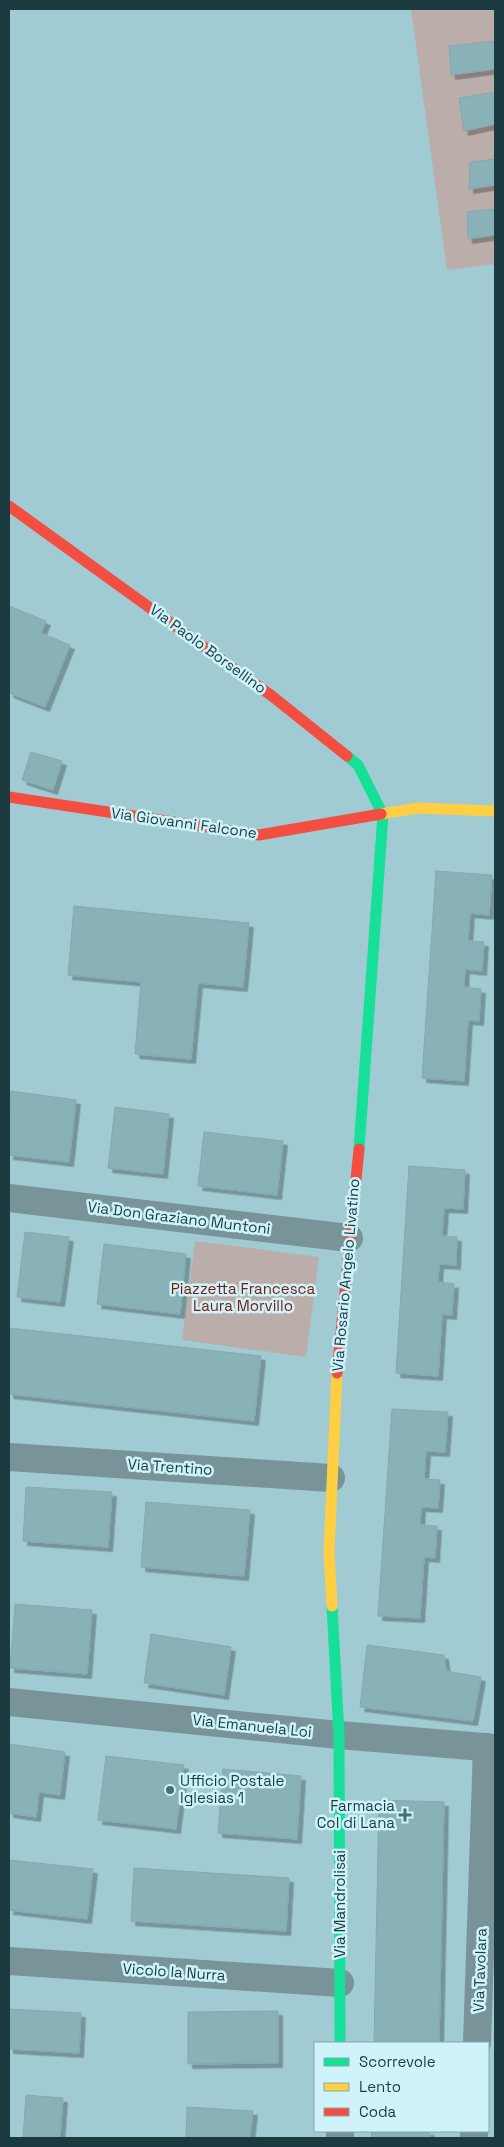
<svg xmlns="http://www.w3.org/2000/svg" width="504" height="2147" font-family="'Space Grotesk',sans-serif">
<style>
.green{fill:#bbadaa}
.building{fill:#89b1b8;stroke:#87a8ae;filter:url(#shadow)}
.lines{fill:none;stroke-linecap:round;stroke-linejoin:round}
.street{stroke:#789499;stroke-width:28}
.fast{stroke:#16e098;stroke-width:11}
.slow{stroke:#ffcf43;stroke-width:11}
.jam{stroke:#f24e42;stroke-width:11}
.poi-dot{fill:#4a6d74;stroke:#cef3fa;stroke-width:2}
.labels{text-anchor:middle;stroke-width:5;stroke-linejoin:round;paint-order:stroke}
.street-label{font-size:15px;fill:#1b3b41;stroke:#cef3fa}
.park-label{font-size:15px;fill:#7a1a0b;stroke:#cef3fa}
.poi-label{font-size:15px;fill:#1b3b41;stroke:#cef3fa;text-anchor:start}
</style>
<defs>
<filter id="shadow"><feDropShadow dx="4.5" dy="4.5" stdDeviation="0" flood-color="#0004"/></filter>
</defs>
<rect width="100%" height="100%" fill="#a1cbd3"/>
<path class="green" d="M411,9H495V264L447,270Z
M195,1241L319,1257L306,1357L182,1340Z"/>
<path class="building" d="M495,41V69L451,75L449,46Z
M495,92V124L464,131L459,98Z
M495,159V185L469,189L470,162Z
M495,209V235L468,239L467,212Z
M9,606L46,621L41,633L70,645L45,707L9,693Z
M31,752L62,761L53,790L22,780Z
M436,871L492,875L489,915L470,913L468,941L484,942L482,971L465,969L464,987L481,989L479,1021L468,1020L464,1081L422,1078Z
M74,906L249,923L243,987L198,983L191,1059L135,1054L141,982L68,975Z
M11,1091L76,1100L69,1162L9,1155V1115Z
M115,1107L169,1114L163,1174L108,1168Z
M204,1132L283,1141L277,1195L198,1186Z
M409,1166L465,1170L463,1209L444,1208L442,1236L457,1237L456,1265L439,1264L438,1282L454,1284L452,1315L442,1314L438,1376L396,1373Z
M25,1232L69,1237L60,1302L17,1297Z
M104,1244L186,1254L180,1314L97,1304Z
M9,1328L261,1356L254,1421L9,1394Z
M392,1409L448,1412L445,1452L426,1451L424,1479L440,1480L438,1508L421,1507L420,1525L437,1526L435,1558L424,1557L420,1618L378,1616Z
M26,1487L112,1492L108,1547L23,1541Z
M146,1502L250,1510L244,1576L141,1567Z
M15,1604L92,1610L87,1674L10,1668Z
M151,1634L231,1647L224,1695L144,1683Z
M367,1645L444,1655L446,1671L481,1677L473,1721L360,1707Z
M9,1744L65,1752L60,1795L39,1792L36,1817L9,1813Z
M106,1756L184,1765L176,1829L98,1820Z
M223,1769L301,1776L297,1839L218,1833Z
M379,1800L444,1802L439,2043H374Z
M9,1860L93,1869L87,1919L9,1910Z
M134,1868L289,1878L286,1931L131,1921Z
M9,2009L81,2013L79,2053L9,2049Z
M278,2011V2063L188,2064V2012Z
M26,2095L63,2098L60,2138H23Z
M187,2107L253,2111L250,2136L249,2138H186Z
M372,2131H430V2138H371Z"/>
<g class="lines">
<path class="street" d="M9,1198L349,1238
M9,1457L331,1478
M9,1702L339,1735L495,1748
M9,1961L340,1983
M477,2043L487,1747
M340,2131V2138
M474,2138V2131"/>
<path class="fast" d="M347,756L358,765L383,815L359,1149
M332,1606L339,1735L340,2043"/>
<path class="slow" d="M381,814L418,808L495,811
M332,1606L329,1552L337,1373"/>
<path class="jam" d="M9,506L272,696L347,756
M9,797L259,835L381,814
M337,1373L359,1149"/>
</g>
<g class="poi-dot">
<circle cx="170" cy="1790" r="5"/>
<path d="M402.5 1807.5h5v5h5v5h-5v5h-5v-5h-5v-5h5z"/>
</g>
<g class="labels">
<g class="street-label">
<text transform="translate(208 649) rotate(36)" y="5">Via Paolo Borsellino</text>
<text transform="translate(184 823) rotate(8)" y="5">Via Giovanni Falcone</text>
<text transform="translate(179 1218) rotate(7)" y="5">Via Don Graziano Muntoni</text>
<text transform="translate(346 1275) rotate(-85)" y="5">Via Rosario Angelo Livatino</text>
<text transform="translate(170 1467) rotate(4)" y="5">Via Trentino</text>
<text transform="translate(252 1726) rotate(6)" y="5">Via Emanuela Loi</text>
<text transform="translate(340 1904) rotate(-90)" y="5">Via Mandrolisai</text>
<text transform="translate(480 1970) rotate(-88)" y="5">Via Tavolara</text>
<text transform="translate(174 1972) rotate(4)" y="5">Vicolo la Nurra</text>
</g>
<g class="park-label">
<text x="243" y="1294">Piazzetta Francesca<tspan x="243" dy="17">Laura Morvillo</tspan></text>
</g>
<g class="poi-label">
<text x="180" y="1786">Ufficio Postale<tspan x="180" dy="17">Iglesias 1</tspan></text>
<text x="395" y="1811" text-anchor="end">Farmacia<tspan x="395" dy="17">Col di Lana</tspan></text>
</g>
</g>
<rect width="504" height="2147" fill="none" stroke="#1b3b41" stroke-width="20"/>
<rect x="314" y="2042" width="175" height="90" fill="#cef3fa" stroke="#86a9b0"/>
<rect x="324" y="2058" width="25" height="8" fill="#16e098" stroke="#86a9b0"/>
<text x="359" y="2067" font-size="15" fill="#1b3b41">Scorrevole</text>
<rect x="324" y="2083" width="25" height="8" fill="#ffcf43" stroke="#86a9b0"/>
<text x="359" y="2092" font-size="15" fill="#1b3b41">Lento</text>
<rect x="324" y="2108" width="25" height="8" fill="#f24e42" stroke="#86a9b0"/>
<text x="359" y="2117" font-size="15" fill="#1b3b41">Coda</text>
</svg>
